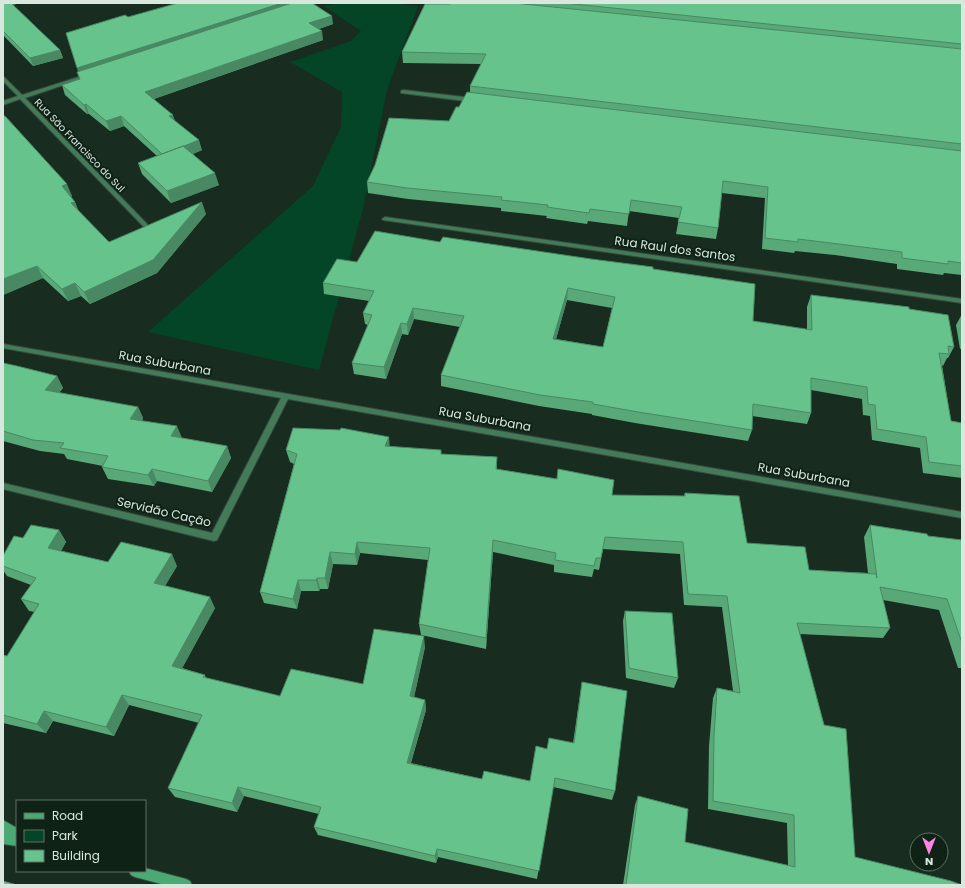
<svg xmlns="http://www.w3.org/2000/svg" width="965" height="888" font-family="Poppins,sans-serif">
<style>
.green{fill:#034526}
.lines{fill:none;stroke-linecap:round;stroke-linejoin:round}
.street-casing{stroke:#374a3e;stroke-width:2}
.secondary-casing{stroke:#374a3e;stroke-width:2}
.street{fill:#437b59;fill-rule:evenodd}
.secondary{fill:#4baa74;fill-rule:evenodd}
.wall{fill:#59a878;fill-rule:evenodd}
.shaded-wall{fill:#488862}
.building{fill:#67c38c;stroke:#488862;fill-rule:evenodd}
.labels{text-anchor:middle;stroke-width:4;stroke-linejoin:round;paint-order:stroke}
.far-street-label{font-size:10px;fill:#dae7de;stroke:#0e2316}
.street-label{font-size:12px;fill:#dae7de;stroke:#0e2316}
</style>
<rect width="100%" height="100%" fill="#182c1f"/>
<path class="green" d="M340,3H390L418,6L387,90L363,209L319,370L148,332L313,186L341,127L342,92L290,62L351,41L361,31L323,6Z"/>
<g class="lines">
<g class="street-casing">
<path id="street" d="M440,3H453L460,5L458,6Z
M88,74L93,75L25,98L147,224V226H143L20,99L3,105V101L18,96L3,81V76L22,95Z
M403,90L473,98L476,100L473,102L401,93V91Z
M385,217L962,299V303L383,220L382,219Z
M3,344L962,512V518L288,399L217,540L214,541L3,489V483L212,533L281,398L3,348Z"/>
</g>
<g class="secondary-casing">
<path id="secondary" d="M3,820L17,828V846L3,844Z
M145,868L186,879L190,881L192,885H165L135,877L131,875L129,871H145Z"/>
</g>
<use href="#street" class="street"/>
<use href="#secondary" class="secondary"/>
</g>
<path class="wall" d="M3,3L16,4L13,5L60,50L63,58L33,66L3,35Z
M451,3H962V275L944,273L943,275L897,269V264L835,255L795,251L794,253L762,249L765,198L722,193L718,228L716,239L676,234L679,218L629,211L627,226L588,221L587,224L546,218L547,216L501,211V208L408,199L368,193L367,182L449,121L470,92V86L481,64L403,63L402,52Z
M128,17L333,24L319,29L323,40L154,99L202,150L193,154L219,185L171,203L142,174L138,163L157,156L124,126L110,131L89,114H87L65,95L62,85L80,79Z
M3,116L72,196L71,197L75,202L78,211L109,242L206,214L157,273L90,304L81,296L68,301L43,278L3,295Z
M440,242L653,269L753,321L807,330V307L811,295L909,309L954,347L948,358H947L943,366L942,365L951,421L962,423V478L923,473L920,448L872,440L870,416L863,415L862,399L811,390V413L807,424L752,416V430L748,441L635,423L592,415V414L539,406L441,386V375L460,327L414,319L408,335L402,334L386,379L354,374L352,363L368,325L365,324L363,313L369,301L324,294L323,283L357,262ZM567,300L612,308L603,347L556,339Z
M962,314V349H960L956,325Z
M3,363L57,376L63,388L59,393L138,407L143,418L142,421L182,438L227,446L231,458L212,492L157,481L154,486L108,479L102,467L103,466L67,459L64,454L40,451L3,441Z
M390,447L441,454L497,457V469L557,479L558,469L612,495L684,496L685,493L747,543L809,570L868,573L864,537L870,525L928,536L962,540V668H958L939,610L883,600L890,628L883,638L800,634L855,857L962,885H623L635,805L638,796L685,842L788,866L787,823L708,809L709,746L713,698L717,688L733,691L722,607L684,605L680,554L603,549L599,570L594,569L592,577L554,572V565L493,552L486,649L421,635L419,624L428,560L360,553L357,565L333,564L328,589H320L319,591H301L297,609L264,603L260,592L294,464L290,462L286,450Z
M59,530L66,542L61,551L108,562L177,566L165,586L215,608L182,668L205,675L206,678L280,696L363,684L425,647L414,697L425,700L426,710L411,763L482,779L530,781L547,749L573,743L582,682L615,791L612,800L553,787L537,879L438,857L436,863L318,835L314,827L319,814L244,796L237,812L175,797L168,788L199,723L129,705L114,736L53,721L46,733L3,723V655L7,656L35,612L29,611L21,599L31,585L7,576L3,570V566L23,538Z
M625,611L678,678L674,688L626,678L623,621Z"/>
<path class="shaded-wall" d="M8,3H16V4L10,6Z
M282,3H301L79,75L77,68Z
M332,16L333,24L310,32L309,23Z
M322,31L323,40L148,101L145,92Z
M60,50L63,58L33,66L30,58Z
M86,104L89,114H87L84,105Z
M173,115L176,124L169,116Z
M121,116L124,126L110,131L106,121Z
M199,140L202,150L166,164L163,154Z
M215,173L219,185L171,203L167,191Z
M67,184L72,196L67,198L62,186Z
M75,202L80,214L71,203Z
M202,202L206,214L157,273L90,304L84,292Z
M37,266L43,278L3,295V279Z
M75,283L81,296L68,301L62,289Z
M568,288L567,300L553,350V339Z
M413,308L414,319L408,335L407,324Z
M401,323L402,334L386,379L384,367Z
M57,376L63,388L51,402L45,390Z
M138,407L143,418L135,430L130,419Z
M177,426L182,438L171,436Z
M389,437L390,449L385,446Z
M227,446L231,458L212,492L208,481Z
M152,469L157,481L154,486L148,475Z
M59,530L66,542L56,559L48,548Z
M493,540V552L486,649V638Z
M357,542L360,553L357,565L355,554Z
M330,552L333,564L328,589L325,578Z
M172,554L177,566L160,594L154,583Z
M317,578L320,589L319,591L316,580Z
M298,580L301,591L297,609L293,599Z
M210,597L215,608L178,676L172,666Z
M424,636L425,647L412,707L410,696Z
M122,695L129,705L114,736L106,727Z
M425,700L426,710L408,772L407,763Z
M44,711L53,721L46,733L37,724Z
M238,787L244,796L237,812L232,803Z
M437,849L438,857L436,863L435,856Z"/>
<path class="building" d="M3,3H11L60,50L30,58L3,31Z
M178,3H282L77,68L66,33L125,15L128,17Z
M292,3H312L332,16L309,23L322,31L145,92L173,115L169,116L199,140L184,146H183L162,154L121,116L106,121L86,104L84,105L62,85L80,79L77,72Z
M451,3H514L962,49V144L470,86L486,54L402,52L425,4H450Z
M564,3H962V44Z
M467,92L962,151V263L948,261V264L902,258V252L839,244L798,239V242L765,238L768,187L723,181L718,228L678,222L682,207L631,200L629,214L590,209L589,213L547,207L548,205L501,200L502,197L407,188L367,182L375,165L389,118L449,121L456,107H459Z
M3,116H5L67,184L62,186L75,202L71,203L109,242L202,202L153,260L84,292L75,283L62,289L37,266L3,279Z
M183,146L215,173L167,191L138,163Z
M375,231L440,242L443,237L591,259L653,267V269L755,284L753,321L812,330L811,295L909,307V309L948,315L954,347L948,346L949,354L939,353L951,421L962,423V466L929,462L926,437L877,429L875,405L868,404L867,387L811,378V413L753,404L752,430L638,412L593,404V402L540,395L441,375L464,316L413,308L407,324L401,323L384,367L352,363L372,315L363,313L374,291L323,283L337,259L357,262ZM568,288L615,297L603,347L553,339Z
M3,363L17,366L57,376L45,390L138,407L130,419L177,426L171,436L227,446L208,481L152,469L148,475L102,467L108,456L60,448L64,443L33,440L3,431Z
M293,428L340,430L341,428L389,437L385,446L441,450V454L497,457L496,469L557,479L558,469L614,480L612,495L685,496V493L739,496L747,543L805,547L809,570L876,574L877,578L870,525L927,534L928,536L962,540V643L947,599L880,587L890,628L797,623L824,725L846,729L855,857L951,881L962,885H626L638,796L688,809L685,842L795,867L794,815L713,801L714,737L717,688L740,693L727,596L688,594L683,542L605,537L601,558H596L594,566L555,560L556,553L493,540L486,638L419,624L430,548L357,542L355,554L330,552L325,578H317L316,580H298L293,599L260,592L297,454L286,450Z
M31,525L59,530L48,548L108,562L121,542L172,554L154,583L210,597L172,666L205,675L203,677L280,696L291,669L363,684L374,629L424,636L410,696L425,700L407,763L482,779L484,771L530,781L536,746L547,749L549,738L574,743L582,682L627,691L615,791L555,778L539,871L437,849L435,856L314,827L321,807L238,787L232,803L168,788L202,715L122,695L106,727L44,711L37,724L3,715V655L7,656L39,604L21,599L36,578L3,566V556L14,536L23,538Z
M625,611L672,613L678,678L629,668Z
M3,881L17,885H3Z"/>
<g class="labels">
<g class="far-street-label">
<text transform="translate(80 145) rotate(46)" y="4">Rua São Francisco do Sul</text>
</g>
<g class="street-label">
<text transform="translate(675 249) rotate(8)" y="4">Rua Raul dos Santos</text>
<text transform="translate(165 363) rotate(10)" y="4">Rua Suburbana</text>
<text transform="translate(485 419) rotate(10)" y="4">Rua Suburbana</text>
<text transform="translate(804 475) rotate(10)" y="4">Rua Suburbana</text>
<text transform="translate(164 512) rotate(13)" y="4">Servidão Cação</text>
</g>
</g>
<rect width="965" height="888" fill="none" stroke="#dae7de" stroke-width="8"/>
<rect x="16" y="800" width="130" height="72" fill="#0e2316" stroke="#607166"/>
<rect x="24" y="813" width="20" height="6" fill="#4baa74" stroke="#607166"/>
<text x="52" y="820" font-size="12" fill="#dae7de">Road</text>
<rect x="24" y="830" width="20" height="12" fill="#034526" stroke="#607166"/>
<text x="52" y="840" font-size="12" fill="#dae7de">Park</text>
<rect x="24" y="850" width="20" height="12" fill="#67c38c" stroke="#607166"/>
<text x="52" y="860" font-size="12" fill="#dae7de">Building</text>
<g transform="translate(929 852) rotate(180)"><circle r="19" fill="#0e2316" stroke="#607166"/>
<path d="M0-3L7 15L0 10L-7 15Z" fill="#fc86e3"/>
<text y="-6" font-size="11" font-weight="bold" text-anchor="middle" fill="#dae7de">N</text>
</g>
</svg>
